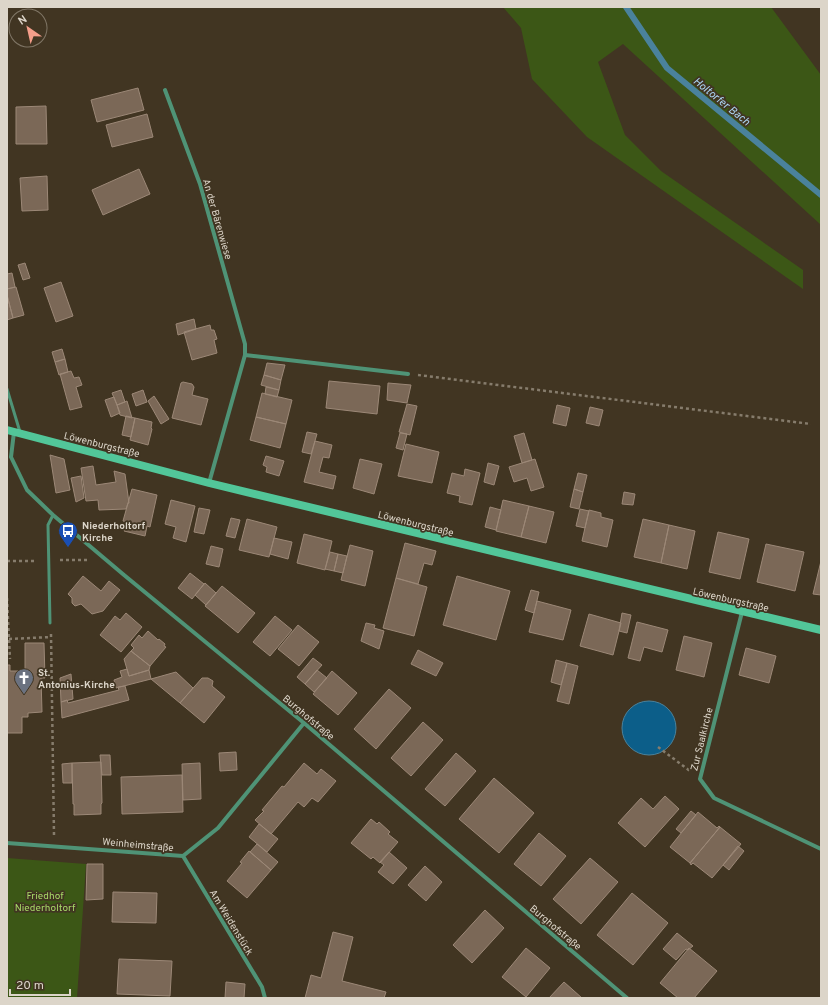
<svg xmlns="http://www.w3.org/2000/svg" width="828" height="1005" font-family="Overpass,sans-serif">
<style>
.green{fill:#3c5716}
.water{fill:#0c5e89;stroke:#4a829c}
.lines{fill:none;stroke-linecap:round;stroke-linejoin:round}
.stream{stroke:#4a829c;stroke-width:6}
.building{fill:#7b6857;stroke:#9c8877}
.path{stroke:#867c6c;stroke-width:2.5;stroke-dasharray:3 3;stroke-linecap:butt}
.lane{stroke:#4f9376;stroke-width:3}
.street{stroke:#4f9376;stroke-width:4}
.secondary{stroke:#52c699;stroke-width:8}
.labels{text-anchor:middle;stroke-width:3.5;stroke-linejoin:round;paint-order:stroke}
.street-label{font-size:10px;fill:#dcd5c9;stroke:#413522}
.poi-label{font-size:10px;font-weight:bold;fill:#dcd5c9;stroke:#413522;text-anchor:start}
.park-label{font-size:10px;fill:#a7d967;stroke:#413522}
.water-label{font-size:11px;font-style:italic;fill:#acd6f5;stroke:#413522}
</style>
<rect width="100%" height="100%" fill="#413522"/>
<path class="green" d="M503,7H771L821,75V225L623,44L598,62L625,135L661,171L803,270V289L587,137L532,79L521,28Z
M7,858L86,864L77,998H7Z"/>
<path class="water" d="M622 728a27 27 0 1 1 54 0a27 27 0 1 1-54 0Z"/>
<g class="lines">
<path class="stream" d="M626,7L667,68L821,195"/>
</g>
<path class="building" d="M138,88L144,110L97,122L91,100Z
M46,106L47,144H16V107Z
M147,114L153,137L112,147L106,125Z
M139,169L150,194L103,215L92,190Z
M47,176L48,210L22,211L20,178Z
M25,263L30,278L23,280L18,265Z
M12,273L15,287L7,289V274Z
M61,282L73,316L56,322L44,288Z
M16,287L24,315L13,318L7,295V289Z
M7,295L13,318L7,320Z
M194,319L196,329L178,335L176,324Z
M210,325L211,330H214L217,339L214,340L217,353L192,360L184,332Z
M62,349L65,359L55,362L52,352Z
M65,359L68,372L59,375L55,362Z
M267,363L285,365L281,380L264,375Z
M71,371L74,378L79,377L82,385L76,387L82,407L70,410L60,374Z
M264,375L281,380L279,390L261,385Z
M329,381L380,386L377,414L326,408Z
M183,382L192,384L194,387L192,395L208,399L201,425L172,418L181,383Z
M388,383L411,385L407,403L387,400Z
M266,387L279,390L277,397L265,394Z
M121,390L125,402L117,405L112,393Z
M143,390L147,402L136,406L132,394Z
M262,393L292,400L286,424L256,417Z
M154,396L169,419L161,424L148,401Z
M114,397L120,413L111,417L105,400Z
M127,401L132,418L120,415L117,405Z
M407,404L417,406L410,435L399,432Z
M557,405L570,408L566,426L553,423Z
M590,407L603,410L599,426L586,423Z
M126,416L135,418L131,437L122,435Z
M256,417L286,424L280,448L250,440Z
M135,418L152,422L151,428L152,429L148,445L130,440Z
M307,432L317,434L311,454L302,452Z
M400,433L407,434L403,450L396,448Z
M524,433L532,460L522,463L514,436Z
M315,441L332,445L329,458L323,457L319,472L336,476L333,489L304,482Z
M406,444L439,452L432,483L398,476Z
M50,455L64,459L70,490L56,493Z
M266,456L284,461L279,476L266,472L267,467L263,465Z
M360,459L382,464L374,494L353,488Z
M535,459L544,487L531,491L527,478L514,482L509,467Z
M488,463L499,466L494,485L484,482Z
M93,466L96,485L116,482L114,471L125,474L129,503H128L126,509L99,510L98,500L86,501L81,468Z
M465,469L480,473L472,505L459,502L460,496L447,493L452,473L464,476Z
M578,473L587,475L583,492L574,489Z
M81,476L84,498L76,502L71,478Z
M132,489L157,495L150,527L147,526L145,536L124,531L127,522L123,521Z
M574,489L583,492L579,509L570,507Z
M624,492L635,494L633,505L622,504Z
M171,500L195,506L186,542L173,538L176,527L165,524Z
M503,500L529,506L521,537L496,531Z
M529,506L554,512L546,543L521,537Z
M490,507L501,510L496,530L485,527Z
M199,508L210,510L204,534L194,532Z
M580,509L589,511L585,528L576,526Z
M589,510L601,513V517L613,520L607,547L582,541Z
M231,518L240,520L235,538L226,536Z
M247,519L277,527L269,557L239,550Z
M643,519L669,525L661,563L634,557Z
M669,525L695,531L687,569L661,563Z
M718,532L749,539L740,579L709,572Z
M304,534L332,541L325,570L297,563Z
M274,538L292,542L288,559L270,554Z
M405,543L436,551L432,565L424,563L418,584L396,578Z
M766,544L804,552L795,591L757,582Z
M350,545L373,551L365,586L341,580Z
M211,546L223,549L219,567L206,564Z
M330,552L338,554L334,571L325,569Z
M338,554L347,556L343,573L334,571Z
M821,561V595L813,594Z
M190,573L204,584L192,599L178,588Z
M83,576L101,591L109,581L120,590L103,611L92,614L81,604L75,606L72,603V598L68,594Z
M457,576L510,591L496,640L443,625Z
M396,578L427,587L414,636L383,628Z
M205,583L216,593L206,605L195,595Z
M222,586L255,613L238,633L205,606Z
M531,590L539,592L534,613L525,610Z
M537,601L571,610L563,640L529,632Z
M126,613L142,627L121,652L100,635L115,616L120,620Z
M622,613L631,615L627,633L619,631Z
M589,614L621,623L613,655L580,646Z
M275,616L292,630L270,656L253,642Z
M637,622L668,630L662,652L644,647L640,661L628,658Z
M366,623L375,625L374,628L384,631L379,649L361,641Z
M298,625L319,642L299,666L278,649Z
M148,631L158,640L159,639L165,644L164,646L166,647L150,666L131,651L134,648L131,645L139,635L142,638Z
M684,636L712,643L704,677L676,670Z
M25,643H44L45,678H41L42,712L28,713V717H22V733H7V665H10V671H25Z
M746,648L776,656L769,683L739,675Z
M418,650L443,663L436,676L411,664Z
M131,651L150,666L149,670L129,676L124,659Z
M313,658L322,665L305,684L297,677Z
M556,660L567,663L561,685L551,682Z
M567,663L578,666L569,704L557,701Z
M127,669L129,676L149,670L151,679L116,688L114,680L122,677L120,671Z
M317,670L327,678L314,692L305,684Z
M332,671L357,693L338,715L313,694Z
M176,672L193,688L180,703L151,679Z
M71,674L73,699L61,702L60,678Z
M202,678H208L213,681L212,686L225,697L204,723L180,703Z
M125,686L129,700L62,718L61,702L67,700L68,703L119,690L118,687Z
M389,689L411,708L376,749L354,729Z
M423,722L443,740L411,776L391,758Z
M236,752L237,770L220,771L219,753Z
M456,753L476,771L445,806L425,789Z
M100,755H110L111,775H102Z
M101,762L102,803L101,804V814L74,815V804H73L72,763Z
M72,763V783H63L62,764Z
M200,763L201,799L183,800L182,764Z
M304,763L317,774L321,769L336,781L318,802L312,798L304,807L298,802L271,834L255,820L264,811L262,810L282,786L284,787Z
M182,775L183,812L122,814L121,777Z
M494,778L534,813L499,853L459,819Z
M665,796L679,809L645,847L618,823L641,798L653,809Z
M691,811L696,815L681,833L676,829Z
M698,812L717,828L719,826L720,827L690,863L670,847Z
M371,819L377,824L379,822L390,832L388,834L398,842L380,863L373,857L371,859L351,843Z
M259,824L278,839L267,852L249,837Z
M720,827L741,844L712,878L693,863L691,865L690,863Z
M539,833L566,856L541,886L514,864Z
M257,844L278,862L271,870L250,852Z
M738,846L744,851L729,870L723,865Z
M249,851L271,870L247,898L227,881L242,863L240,862Z
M389,852L407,868L393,884L378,872L384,865L380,862Z
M590,858L618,882L581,924L553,899Z
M87,864H103V899L86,900Z
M425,866L442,882L426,901L408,885Z
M113,892L157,893L156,923L112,922Z
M632,893L668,923L633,965L597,935Z
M485,910L504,928L472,963L453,945Z
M333,932L353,937L342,981L386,992L384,998H305L311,975L321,978Z
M677,933L693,946L688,950L686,949L676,960L663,949Z
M526,948L550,968L526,997L502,977Z
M689,948L717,971L694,998H678L660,983Z
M119,959L172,961L170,996L117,994Z
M226,982L245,984L244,998H225Z
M564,982L582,998H549Z"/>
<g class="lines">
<path class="path" d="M418,375L811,424
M60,560H87
M7,561H37
M7,598L10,659
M51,634L54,835
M9,639L51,637
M658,747L690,771"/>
<path class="lane" d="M7,389L20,432
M50,623L48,525L53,515"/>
<path class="street" d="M165,90L200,184L245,344V355L209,483
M245,355L408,374
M14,432L11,457L27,490L53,515L124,575L304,723L627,998
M742,612L700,779L714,798L821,849
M7,843L183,856L218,828L304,723
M183,856L262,987L265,998"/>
<path class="secondary" d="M7,430L209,483L821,630"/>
</g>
<defs>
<g id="bus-pin" transform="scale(1)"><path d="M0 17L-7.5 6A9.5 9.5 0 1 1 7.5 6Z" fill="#1a4fb4" stroke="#413522"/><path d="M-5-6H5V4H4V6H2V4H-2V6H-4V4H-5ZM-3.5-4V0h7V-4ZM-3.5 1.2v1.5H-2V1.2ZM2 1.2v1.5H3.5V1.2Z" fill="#fff"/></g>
<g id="church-pin" transform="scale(1)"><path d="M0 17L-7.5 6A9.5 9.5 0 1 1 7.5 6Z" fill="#6b7280" stroke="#413522"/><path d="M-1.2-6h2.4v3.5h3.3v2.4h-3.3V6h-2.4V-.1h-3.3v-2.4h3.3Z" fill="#fff"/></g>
</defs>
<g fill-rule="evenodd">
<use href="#bus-pin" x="68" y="531"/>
<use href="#church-pin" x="24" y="678"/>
</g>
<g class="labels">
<g class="street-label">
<text transform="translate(218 219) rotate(74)" y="4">An der Bärenwiese</text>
<text transform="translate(102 444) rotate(14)" y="4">Löwenburgstraße</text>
<text transform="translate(416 523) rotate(14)" y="4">Löwenburgstraße</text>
<text transform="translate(731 599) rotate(13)" y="4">Löwenburgstraße</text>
<text transform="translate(309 717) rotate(40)" y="4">Burghofstraße</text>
<text transform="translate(701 739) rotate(-76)" y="4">Zur Saalkirche</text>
<text transform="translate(138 844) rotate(5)" y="4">Weinheimstraße</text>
<text transform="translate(232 922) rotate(59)" y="4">Am Weidenstück</text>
<text transform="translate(556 927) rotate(40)" y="4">Burghofstraße</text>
</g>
<g class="poi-label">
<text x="82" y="529">Niederholtorf<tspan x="82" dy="12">Kirche</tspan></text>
<text x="38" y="676">St.<tspan x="38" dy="12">Antonius-Kirche</tspan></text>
</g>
<g class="park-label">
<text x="45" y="899">Friedhof<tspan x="45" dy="12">Niederholtorf</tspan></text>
</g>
<g class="water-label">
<text transform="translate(722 101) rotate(39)" y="4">Holtorfer Bach</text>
</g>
</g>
<rect width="828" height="1005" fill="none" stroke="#dcd5c9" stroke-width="16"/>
<g transform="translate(28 28) rotate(326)"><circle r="19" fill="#413522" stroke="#7f7565"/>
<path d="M0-3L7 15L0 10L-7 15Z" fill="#f49e8a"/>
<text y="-6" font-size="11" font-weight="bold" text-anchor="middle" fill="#dcd5c9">N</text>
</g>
<path d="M10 989v6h60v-6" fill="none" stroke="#dcd5c9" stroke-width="2"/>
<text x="16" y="989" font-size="12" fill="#dcd5c9" stroke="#413522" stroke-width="3" paint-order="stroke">20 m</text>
</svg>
